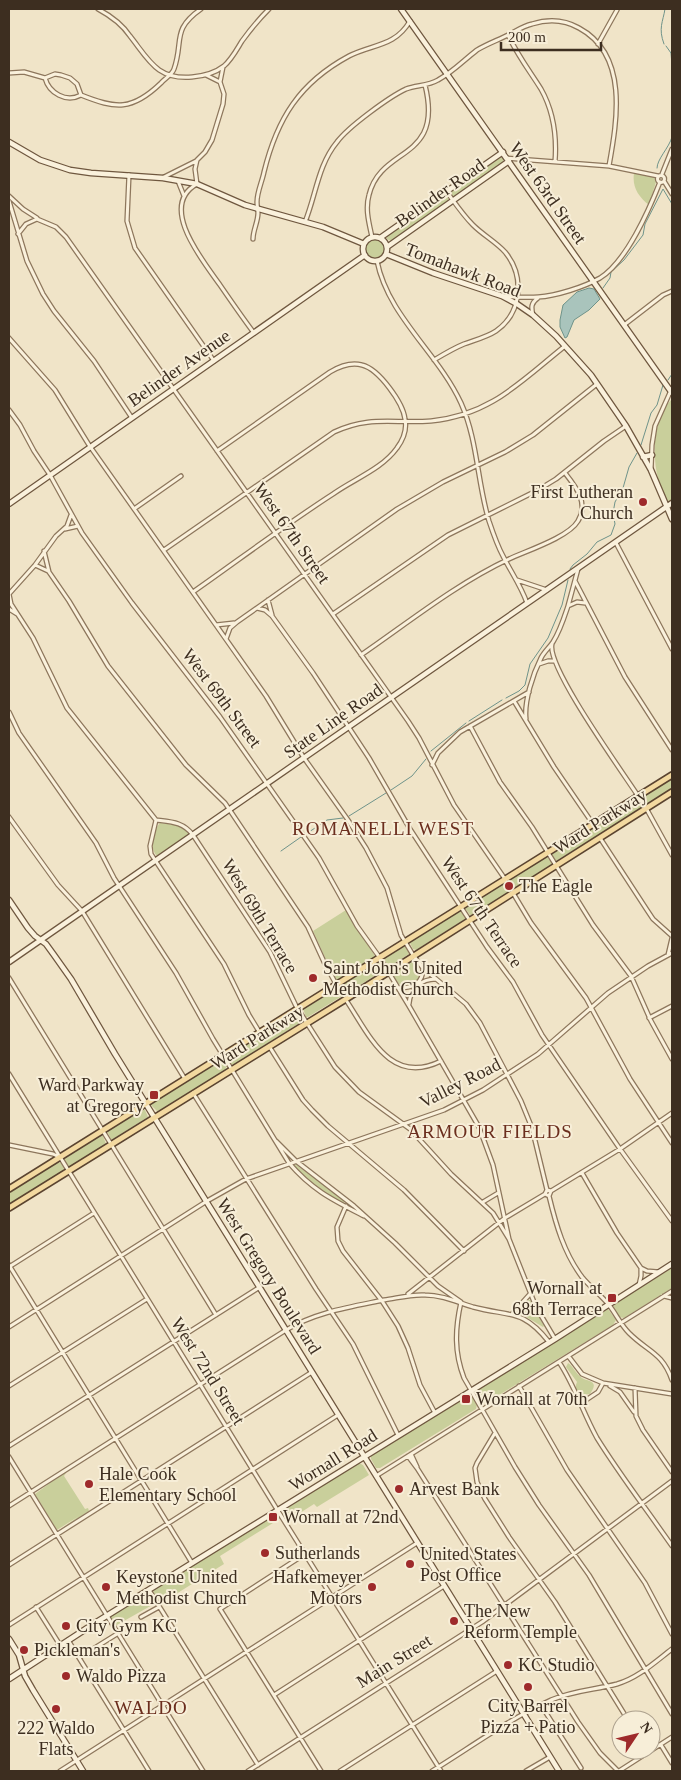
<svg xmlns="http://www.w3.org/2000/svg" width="681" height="1780" font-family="'Times New Roman',serif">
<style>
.green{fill:#c9cf9b}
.water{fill:#a9c4bc;stroke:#6f938a}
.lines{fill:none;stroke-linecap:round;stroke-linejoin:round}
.stream{stroke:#6f938a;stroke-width:1}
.street-casing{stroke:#8d765c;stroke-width:5.5}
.secondary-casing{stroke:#6f573f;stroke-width:7}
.primary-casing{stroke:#5b4430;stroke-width:8}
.street{stroke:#faf1dc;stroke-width:3}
.secondary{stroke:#faf1dc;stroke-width:4.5}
.primary{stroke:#f3d9a0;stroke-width:5}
.poi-dot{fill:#9e2a2b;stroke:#f7eed8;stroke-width:2}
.labels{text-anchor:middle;stroke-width:4;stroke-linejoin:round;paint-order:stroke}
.street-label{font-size:18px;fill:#3d2e20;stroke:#f7eed8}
.poi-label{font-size:18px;fill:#3d2e20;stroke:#f7eed8;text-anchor:start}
.neighbourhood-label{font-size:19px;letter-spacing:1px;fill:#6b2e1e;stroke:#f7eed8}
</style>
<rect width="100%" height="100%" fill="#f0e4c8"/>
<path class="green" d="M498,157L503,158V163L455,196H452L450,191Z
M634,173L654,177L656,182L649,205C638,196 632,187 634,173Z
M444,194L448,198V201L391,241L387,239L386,236Z
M365 248a10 10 0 1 1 20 0a10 10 0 1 1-20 0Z
M672,399V501L669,502C650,479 649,420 672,399Z
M672,778V789L647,805L645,804L642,799L643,796Z
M635,801H638L642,807L641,809L556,861L551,855L552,852Z
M160,823L182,826L189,833L188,835L157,856C149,849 153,830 160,823Z
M546,856L552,863L549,867L472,915H470L465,908L467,906Z
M346,910L375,956L373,959L338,981L333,975L313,931Z
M460,910L466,918L465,919L416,950L413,949L410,943L411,941Z
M403,946L406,947L409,954L390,966H388L384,960L385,957Z
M413,959C425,973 421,991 400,985L392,975V972Z
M376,963H379L383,969L381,972L308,1017H306L303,1009Z
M295,1013L298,1014L302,1020L301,1022L233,1065L230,1063L227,1059L228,1055Z
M221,1060L227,1066L225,1070L160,1110L157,1111L151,1105L153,1103Z
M142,1109L145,1110L148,1117L113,1139H111L107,1131Z
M101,1135L103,1136L106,1144L71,1166H68L64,1160L65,1158Z
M57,1162L61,1163L64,1168L63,1171L9,1205V1193Z
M295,1164L343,1199L345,1201L344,1203C325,1198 307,1181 294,1166Z
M672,1268V1288L624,1318L619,1317L613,1307L616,1303Z
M527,1299L530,1300L544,1326L543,1327L518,1312V1310Z
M608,1309L616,1320L613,1325L486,1403L480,1402L476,1393L479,1389Z
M568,1363C573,1366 576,1374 582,1378C588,1382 600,1380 590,1394L582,1395C577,1393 574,1388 577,1382L566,1367Z
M468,1396L473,1398L477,1405L476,1409L380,1468H376L371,1459V1456Z
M359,1463L363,1465L369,1475L317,1507L314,1504L289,1520L285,1513L286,1509Z
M65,1473H66L64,1476L85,1509L88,1508L89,1511L58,1531L79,1516L57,1530L35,1494L50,1483L34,1491Z
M274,1516H278L281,1518L220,1556L224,1564L160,1604L153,1592L154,1590Z
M148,1594L154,1604L115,1626L110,1619L111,1616Z"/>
<path class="water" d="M589,288L594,289L600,299L589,310L574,320L567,337L565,338L560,327V320L563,305L577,292Z"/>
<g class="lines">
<path class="stream" d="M664,44C658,28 663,22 665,9
M666,46L671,53L672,65
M657,168C657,159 669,148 672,137
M603,288L610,278L611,272L624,260L643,235L645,224L663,189L672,204
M668,380L672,374
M641,445L651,413L657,405L663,385
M570,569L573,565L587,554L597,542L611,535L615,524L613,513L615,502L623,488L629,467L637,453
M506,698L519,691L525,685L530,664L548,638L562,605L568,580
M469,721L502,700
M431,751L466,723
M391,790L412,776L426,759
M349,816L386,793
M306,834L327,820L343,818
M281,851L301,837"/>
<g class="street-casing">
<path id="street" d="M98,9C111,16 122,24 130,36C149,60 157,80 192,77C204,76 215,73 224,66C232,59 237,49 242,41C250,30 259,19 269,9
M508,35C518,56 529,70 541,89C554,112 557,136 555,162
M598,44L617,10
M9,73L24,72L45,78L55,74L61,75L70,78L77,84L81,95
M206,75L220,82L224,94L223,104L212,140L205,152L197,160L195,169L197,184C157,206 204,262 220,285C231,301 242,317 254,333
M45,78C49,93 66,103 81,95C116,109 132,111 161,83C165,78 172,75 174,69C184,41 171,30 201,9
M220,82L223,67
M506,158L609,166L658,176
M662,174L672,149
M129,175L127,221L135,248L214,361
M657.5 179a3.5 3.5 0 1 1 7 0a3.5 3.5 0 1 1-7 0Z
M164,177L196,161
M178,181L184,196
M664,181L672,194
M9,196L23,209L37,218
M9,201L27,261L43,294L54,311L94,361L132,418
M305,222C316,195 318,165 337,142C348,127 389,97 406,89C416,85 428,86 438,80C453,72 464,60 477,50C487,44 498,40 508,35C516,31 523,26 532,24C548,19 565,20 579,28C629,55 617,121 609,166
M18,234L26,224L37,219L56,227L66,237L408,721L419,738L454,805L505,879
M372,237C369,223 365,209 369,195C381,145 444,162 425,85
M253,239C253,230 258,222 258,213C258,210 257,206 257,202C257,192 262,182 264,172C277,119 299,83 349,56C372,44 395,47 410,21
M377,261C388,316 438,353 461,403C478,441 477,482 489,521C493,533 497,545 503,556C511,572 521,586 527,603
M503,296C515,297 526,298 538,297C556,296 584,287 600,278C626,262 649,210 660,182
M533,315C531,307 531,303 538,298
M624,325L663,295L672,291
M9,338L55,390L89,445L266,696L304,758L348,820L366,848L387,888L401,935L413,955L423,968L466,1004L480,1023L521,1101L532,1128L547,1190
M434,360C444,354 454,348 464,344C475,340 487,337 496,331C522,313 525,276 505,252C496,242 483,235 473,225C463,215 455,203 447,192
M9,410L20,425L34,451L50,475L82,533L132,603L220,717L319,858L357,926L380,958L409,1006L479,1127L493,1165L509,1239
M651,470L652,445L655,426L672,388
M134,509L181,476
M65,529L78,526
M616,543L672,649
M164,550L334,432C370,415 394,424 431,421C491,415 521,381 565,346
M44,551L49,572L69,601L108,666L186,765L225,803L308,927L325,964L336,984
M35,565L48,571
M517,580L547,590
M575,581L625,677L672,750
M193,592C240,559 285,525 333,494C354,479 382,469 397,448C403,440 407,429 405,419C403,403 379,369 362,365C351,362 340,366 330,372L217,451
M9,594L11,604L33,638L67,708L156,820C172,822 183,822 193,835L270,952L296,1006L335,1067L359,1092L410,1129L451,1174L493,1213L509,1239L536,1307L555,1339
M9,594L35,565L56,536L67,526L71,515
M268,600L272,615
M568,606L578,569
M257,608L265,610L272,616L313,673L369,758L410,829L487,947L513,982L542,1035L620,1149L672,1221
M9,609L17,614
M333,614L448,535L538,490L556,479L604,441L626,426
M216,625L234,623
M226,639L230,628L237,622L397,509L443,482L505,452L533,435L597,384
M552,644C546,668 630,782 646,808C655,824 663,839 672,855
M361,655C409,622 456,584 509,559C526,551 569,537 578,521C589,503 576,487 565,473
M539,664L548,661H555
M514,701L554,767L593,824
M9,712L19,733L96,843L114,878L176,973L213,1039L289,1163C312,1190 333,1200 364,1216
M526,719C524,701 533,674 541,658C544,652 549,648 553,642C560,631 564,618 568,606L577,602L585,603
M470,726L500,782L532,827L593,925L631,976L651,1021L672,1059
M432,765L438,753L460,732L529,692
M9,817L58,885L82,911L185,1079
M156,820L150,846L151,854L224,964L249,1015L260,1033
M600,838L647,910L653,919L672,936
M513,893L531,923L586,998L630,1079L672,1143
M668,955L672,938
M9,978L216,1315
M398,988C413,988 423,984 423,968
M346,1000C370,1036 390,1086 441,1061
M409,1004C410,989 421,979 436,979
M649,1018L672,1006
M269,1046L303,1100L312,1110L328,1126L404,1190L464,1251
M9,1074L278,1511L441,1771
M193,1093L316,1289L353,1344L398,1435
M276,1141L296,1161L354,1206L395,1243L438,1286L461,1302C455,1329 454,1352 464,1378L515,1467L539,1505L589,1575L672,1714
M9,1145L53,1154L59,1157
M582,1173L617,1233L641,1268L647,1271L659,1272
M551,1191L620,1149L672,1113
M549,1196L551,1191L547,1190L545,1194L549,1196C556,1225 564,1253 582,1277C590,1287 601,1295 609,1305C616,1314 621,1325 629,1333C648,1352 662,1352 672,1380
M483,1202L498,1193
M346,1206L337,1227L338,1241L343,1251L382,1301L398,1326L408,1348L420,1385L435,1413
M9,1265L192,1563
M9,1267L94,1213
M639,1285L641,1276V1269
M408,1294L505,1218L545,1194
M664,1296L672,1298
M512,1314L530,1294
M9,1327L207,1201L246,1179L444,1110L483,1090L538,1054L608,993L648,966L672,953
M569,1357L582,1374L603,1383L598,1392L580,1404
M559,1362C575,1386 583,1413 597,1438C620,1475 647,1510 672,1546
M603,1383L672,1394
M9,1386L147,1299
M519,1386L567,1470L645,1583L672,1634
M610,1386L620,1392L634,1412
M635,1388L636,1416L643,1430L672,1472
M495,1433L477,1463L475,1468L477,1482L485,1499L509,1537L555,1602L628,1720
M9,1446L260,1287
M411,1454L417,1467
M408,1456L417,1468L578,1722L600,1753L618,1771
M9,1457L203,1771
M376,1476L672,1291
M9,1506L286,1330C316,1312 350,1307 384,1300C398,1298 411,1294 425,1295C442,1295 457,1302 473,1307C510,1317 522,1308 549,1342
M305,1554L220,1609L321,1771
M9,1565L312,1372
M149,1590L258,1765
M36,1607L60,1645
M141,1617L159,1607
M9,1625L338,1415
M68,1640L149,1771
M80,1657L117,1634
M274,1695L444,1586
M541,1705L581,1768
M661,1745L672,1763
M60,1771L417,1543
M248,1771L482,1622L672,1481
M340,1771L497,1671
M432,1771C471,1747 509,1719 551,1700C575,1690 594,1690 617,1684C638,1678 655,1662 672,1649
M526,1771L550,1757
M619,1771L672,1737"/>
</g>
<g class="secondary-casing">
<path id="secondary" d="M401,9L672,393
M9,142L40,160L70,170L91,173L163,178L197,184L245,205L323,227L364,244
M363 249a12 12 0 1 1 24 0a12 12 0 1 1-24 0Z
M380,238L503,152
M387,247L509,161
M386,254L433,273L502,296L517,304L533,315L556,336L591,375L626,426L651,470L672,519
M643,457L652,455
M9,504L365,255
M9,900L28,928L35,936L46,944L54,955L71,979L115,1054L559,1771
M9,962L672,503
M9,1639L19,1655L25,1676L33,1690L83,1771
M9,1679L95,1623L555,1339L672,1264"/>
</g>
<g class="primary-casing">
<path id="primary" d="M9,1189L672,775
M9,1208L346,999L672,792"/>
</g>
<use href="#street" class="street"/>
<use href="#secondary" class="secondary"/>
<use href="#primary" class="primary"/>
</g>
<g class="poi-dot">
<circle cx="643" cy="502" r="5"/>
<circle cx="509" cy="886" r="5"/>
<circle cx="313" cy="978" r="5"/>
<rect x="149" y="1090" width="10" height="10" rx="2.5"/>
<rect x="607" y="1293" width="10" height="10" rx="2.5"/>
<rect x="461" y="1394" width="10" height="10" rx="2.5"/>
<circle cx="89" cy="1484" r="5"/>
<circle cx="399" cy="1489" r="5"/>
<rect x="268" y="1512" width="10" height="10" rx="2.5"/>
<circle cx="265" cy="1553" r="5"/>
<circle cx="410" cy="1564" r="5"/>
<circle cx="106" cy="1587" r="5"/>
<circle cx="372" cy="1587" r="5"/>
<circle cx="454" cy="1621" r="5"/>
<circle cx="66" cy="1626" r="5"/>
<circle cx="24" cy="1650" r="5"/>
<circle cx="508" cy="1665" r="5"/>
<circle cx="66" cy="1676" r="5"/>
<circle cx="528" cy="1687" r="5"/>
<circle cx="56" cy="1709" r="5"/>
</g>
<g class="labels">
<g class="street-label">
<text transform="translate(440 193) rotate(-35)" y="6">Belinder Road</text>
<text transform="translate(548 193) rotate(55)" y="6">West 63rd Street</text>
<text transform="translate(463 270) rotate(21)" y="6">Tomahawk Road</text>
<text transform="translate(179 368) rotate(-35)" y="6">Belinder Avenue</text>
<text transform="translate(292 533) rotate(55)" y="6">West 67th Street</text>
<text transform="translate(222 698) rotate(53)" y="6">West 69th Street</text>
<text transform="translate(333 721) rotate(-35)" y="6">State Line Road</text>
<text transform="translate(600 821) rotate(-32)" y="6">Ward Parkway</text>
<text transform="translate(482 912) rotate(56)" y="6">West 67th Terrace</text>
<text transform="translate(260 916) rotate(59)" y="6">West 69th Terrace</text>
<text transform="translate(257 1037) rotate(-32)" y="6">Ward Parkway</text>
<text transform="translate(460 1083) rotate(-27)" y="6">Valley Road</text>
<text transform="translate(269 1276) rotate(58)" y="6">West Gregory Boulevard</text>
<text transform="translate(208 1371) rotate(58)" y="6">West 72nd Street</text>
<text transform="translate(333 1460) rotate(-32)" y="6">Wornall Road</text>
<text transform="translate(394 1661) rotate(-32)" y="6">Main Street</text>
</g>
<g class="poi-label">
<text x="633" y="498" text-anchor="end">First Lutheran<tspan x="633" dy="21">Church</tspan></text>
<text x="519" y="892">The Eagle</text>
<text x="323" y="974">Saint John's United<tspan x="323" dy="21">Methodist Church</tspan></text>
<text x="144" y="1091" text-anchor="end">Ward Parkway<tspan x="144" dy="21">at Gregory</tspan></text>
<text x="602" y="1294" text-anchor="end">Wornall at<tspan x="602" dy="21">68th Terrace</tspan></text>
<text x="476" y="1405">Wornall at 70th</text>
<text x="99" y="1480">Hale Cook<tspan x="99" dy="21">Elementary School</tspan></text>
<text x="409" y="1495">Arvest Bank</text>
<text x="283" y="1523">Wornall at 72nd</text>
<text x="275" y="1559">Sutherlands</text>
<text x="420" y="1560">United States<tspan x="420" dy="21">Post Office</tspan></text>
<text x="116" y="1583">Keystone United<tspan x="116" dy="21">Methodist Church</tspan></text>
<text x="362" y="1583" text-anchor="end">Hafkemeyer<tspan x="362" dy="21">Motors</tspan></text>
<text x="464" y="1617">The New<tspan x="464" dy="21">Reform Temple</tspan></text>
<text x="76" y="1632">City Gym KC</text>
<text x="34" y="1656">Pickleman's</text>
<text x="518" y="1671">KC Studio</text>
<text x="76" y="1682">Waldo Pizza</text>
<text x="528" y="1712" text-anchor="middle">City Barrel<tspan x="528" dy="21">Pizza + Patio</tspan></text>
<text x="56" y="1734" text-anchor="middle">222 Waldo<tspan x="56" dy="21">Flats</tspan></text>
</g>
<g class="neighbourhood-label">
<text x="383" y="835">ROMANELLI WEST</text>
<text x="490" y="1138">ARMOUR FIELDS</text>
<text x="151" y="1714">WALDO</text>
</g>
</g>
<rect width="681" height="1780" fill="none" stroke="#3d2e20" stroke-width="20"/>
<g transform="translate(636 1735) rotate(55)"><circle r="24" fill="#f7eed8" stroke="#ada18e"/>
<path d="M0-4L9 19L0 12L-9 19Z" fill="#9e2a2b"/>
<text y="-8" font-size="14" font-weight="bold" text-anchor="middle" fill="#3d2e20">N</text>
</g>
<path d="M501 42v8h100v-8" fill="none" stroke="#3d2e20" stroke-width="2.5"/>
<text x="508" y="42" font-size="15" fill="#3d2e20" stroke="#f7eed8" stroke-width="4" paint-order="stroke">200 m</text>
</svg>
